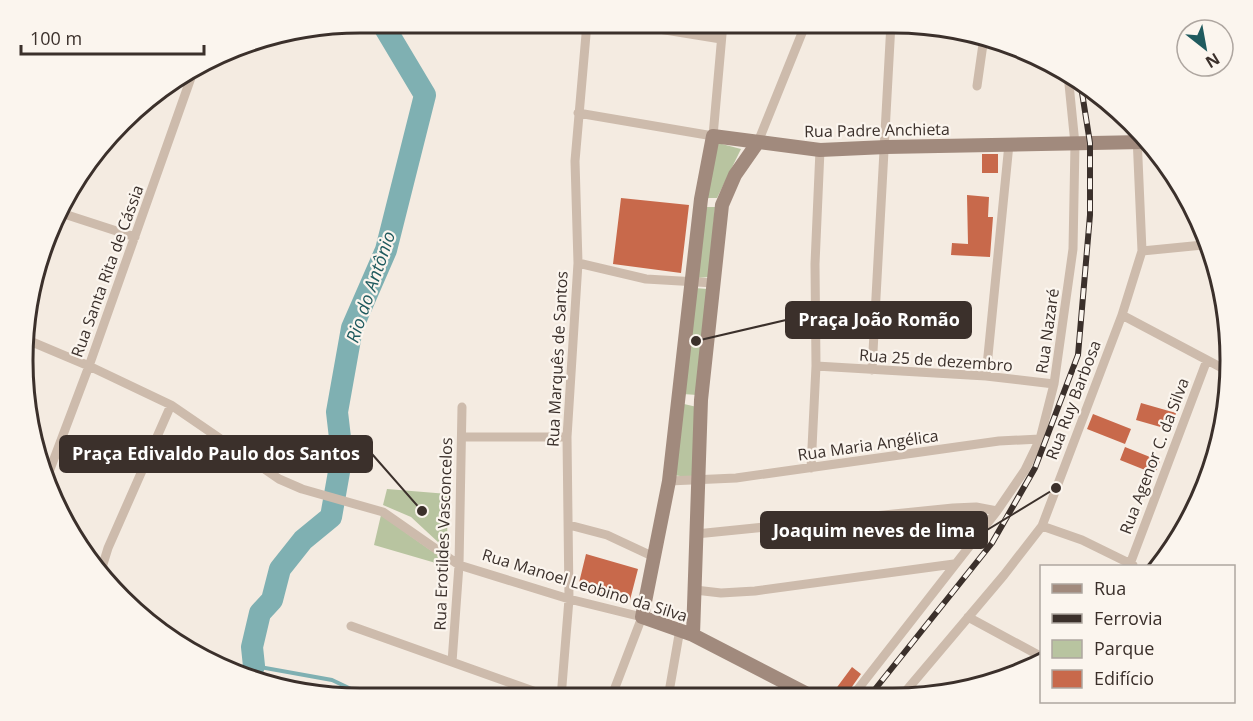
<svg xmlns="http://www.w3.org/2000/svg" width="1253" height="721" font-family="'Open Sans',sans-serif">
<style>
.green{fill:#b8c4a0}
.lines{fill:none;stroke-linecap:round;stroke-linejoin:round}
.stream{stroke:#7fb0b2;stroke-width:4}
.river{stroke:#7fb0b2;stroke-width:22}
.building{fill:#c8694b}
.street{stroke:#cdbbac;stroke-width:9}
.secondary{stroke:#a18a7d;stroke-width:14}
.rail-casing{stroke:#3b302b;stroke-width:6}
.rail{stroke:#fbf5ee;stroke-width:4;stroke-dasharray:11;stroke-linecap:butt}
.labels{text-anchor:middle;stroke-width:4.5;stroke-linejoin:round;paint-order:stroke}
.street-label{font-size:16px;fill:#3b302b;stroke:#fbf5ee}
.water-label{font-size:18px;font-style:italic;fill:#1f5a5e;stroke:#fbf5ee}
.rim{fill:none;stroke:#3b302b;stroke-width:3}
.leader{fill:none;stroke:#3b302b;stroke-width:2}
.callout-dot{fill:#3b302b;stroke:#fbf5ee;stroke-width:2}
.callout{fill:#3b302b;stroke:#3b302b;stroke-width:2}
.callout-label{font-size:18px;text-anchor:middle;font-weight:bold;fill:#fff}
</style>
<rect width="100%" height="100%" fill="#f4ebe1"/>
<path class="green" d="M718,143L741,149L717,198H707Z
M705,207H715L709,277L698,278Z
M695,288L707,289L697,395L683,394Z
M684,404L697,407L694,478L673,475Z
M387,489L448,494L447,545L439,543L411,517L383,505Z
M381,515L447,562L446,566L374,545Z"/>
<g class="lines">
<path class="stream" d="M254,666L332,680L370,698"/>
<path class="river" d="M248,679L254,666L252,647L260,613L272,600L280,569L303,540L331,517L342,455L337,412L352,328L386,250L425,95L382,23"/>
</g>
<path class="building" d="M982,154H998V173H982Z
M967,195L989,197L988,217H993L990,257L951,255L952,243L968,244Z
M621,198L689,205L681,273L613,264Z
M1141,403L1176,413L1171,430L1136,420Z
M1093,414L1131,429L1125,444L1087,429Z
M1125,447L1160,461L1155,474L1120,460Z
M586,554L638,569L630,600L578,587Z
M852,667L861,674L844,698H829Z"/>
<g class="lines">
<path class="street" d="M622,23L721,39
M977,86L984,37
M578,113L713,136L723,23
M758,142L806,23
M61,213L135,237
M1142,251L1203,245
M578,263L646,279L714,283
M1122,315L1224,369
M25,339L89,366L171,405L279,479L302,489L383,512L459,565L569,599L642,617L611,698
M816,366L986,376L1054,384
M872,370L891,23
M986,376L1009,144
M462,437H567
M811,468L816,366L815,264L820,150
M46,480L89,366L193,72
M669,481L736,478L999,441L1040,439
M569,525L607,535L652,556
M1042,526L1082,540L1133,565
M696,534L953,508L976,507L997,511
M1130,564L1207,360
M100,574L108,548L171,405
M695,590L721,593L755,591L954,564
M968,617L1042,657
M351,626L553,698
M452,662L459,565L462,407
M561,698L569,599L567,437L578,263L575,161L587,23
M668,698L680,629
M851,698L997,511L1025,470L1040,439L1054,384L1073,249L1075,144L1068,74
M900,698L1004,575L1042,526L1122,315L1142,251L1137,136"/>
<path class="secondary" d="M693,635L701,400L722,205L735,175L758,142
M815,698L693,635L642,617L669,481L701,199L713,136L820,150L886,147L1143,142"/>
<g class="rail-casing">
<path id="rail" d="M868,698L992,543L1035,468L1078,355L1090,215V143L1080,80"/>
</g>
<use href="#rail" class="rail"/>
</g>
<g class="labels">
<g class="street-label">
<text transform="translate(877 130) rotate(-1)" y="6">Rua Padre Anchieta</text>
<text transform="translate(107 271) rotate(-70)" y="6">Rua Santa Rita de Cássia</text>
<text transform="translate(1047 331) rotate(-82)" y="6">Rua Nazaré</text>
<text transform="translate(557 359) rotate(-87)" y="6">Rua Marquês de Santos</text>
<text transform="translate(936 360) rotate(4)" y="6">Rua 25 de dezembro</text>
<text transform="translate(1073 400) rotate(-69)" y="6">Rua Ruy Barbosa</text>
<text transform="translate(868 445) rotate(-8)" y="6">Rua Maria Angélica</text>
<text transform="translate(1154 456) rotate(-69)" y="6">Rua Agenor C. da Silva</text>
<text transform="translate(443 534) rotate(-88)" y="6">Rua Erotildes Vasconcelos</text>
<text transform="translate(585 585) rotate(17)" y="6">Rua Manoel Leobino da Silva</text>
</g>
<g class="water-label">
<text transform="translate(371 287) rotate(-71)" y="6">Rio do Antônio</text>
</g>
</g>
<path d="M0 0H1253V721H0ZM360 33H893A327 327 0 0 1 1220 360V361A327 327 0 0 1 893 688H360A327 327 0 0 1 33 361V360A327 327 0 0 1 360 33Z" fill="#fbf5ee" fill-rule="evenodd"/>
<path class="rim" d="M360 33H893A327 327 0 0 1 1220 360V361A327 327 0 0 1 893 688H360A327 327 0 0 1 33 361V360A327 327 0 0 1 360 33Z"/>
<path class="leader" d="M696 341L786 320M422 511L372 454M1056 488L987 530"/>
<g class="callout-dot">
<circle cx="696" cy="341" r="6"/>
<circle cx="422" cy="511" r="6"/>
<circle cx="1056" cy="488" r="6"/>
</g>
<g class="callout">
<rect x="786" y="302" width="185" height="36" rx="6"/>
<rect x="60" y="436" width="312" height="36" rx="6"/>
<rect x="761" y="512" width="226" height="36" rx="6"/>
</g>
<g class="callout-label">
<text x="879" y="326">Praça João Romão</text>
<text x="216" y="460">Praça Edivaldo Paulo dos Santos</text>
<text x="874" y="537">Joaquim neves de lima</text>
</g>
<rect x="1040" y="565" width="195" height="138" fill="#fbf5ee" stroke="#aea6a0" stroke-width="1.5"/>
<rect x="1052" y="584" width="30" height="9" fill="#a18a7d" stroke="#aea6a0" stroke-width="1.5"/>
<text x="1094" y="595" font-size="18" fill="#3b302b">Rua</text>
<rect x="1052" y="614" width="30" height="9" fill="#3b302b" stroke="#aea6a0" stroke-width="1.5"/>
<text x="1094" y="625" font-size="18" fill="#3b302b">Ferrovia</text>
<rect x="1052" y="640" width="30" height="18" fill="#b8c4a0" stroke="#aea6a0" stroke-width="1.5"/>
<text x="1094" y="655" font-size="18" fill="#3b302b">Parque</text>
<rect x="1052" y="670" width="30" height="18" fill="#c8694b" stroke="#aea6a0" stroke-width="1.5"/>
<text x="1094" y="685" font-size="18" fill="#3b302b">Edifício</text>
<g transform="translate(1205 48) rotate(149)"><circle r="28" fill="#fbf5ee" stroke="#aea6a0" stroke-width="1.5"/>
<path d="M0-4.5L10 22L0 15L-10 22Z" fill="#1f5a5e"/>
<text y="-9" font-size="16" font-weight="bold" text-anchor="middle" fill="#3b302b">N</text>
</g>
<path d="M21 45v9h183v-9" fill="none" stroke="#3b302b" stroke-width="3"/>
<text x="30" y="45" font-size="18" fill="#3b302b" stroke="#fbf5ee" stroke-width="4.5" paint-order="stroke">100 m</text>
</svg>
